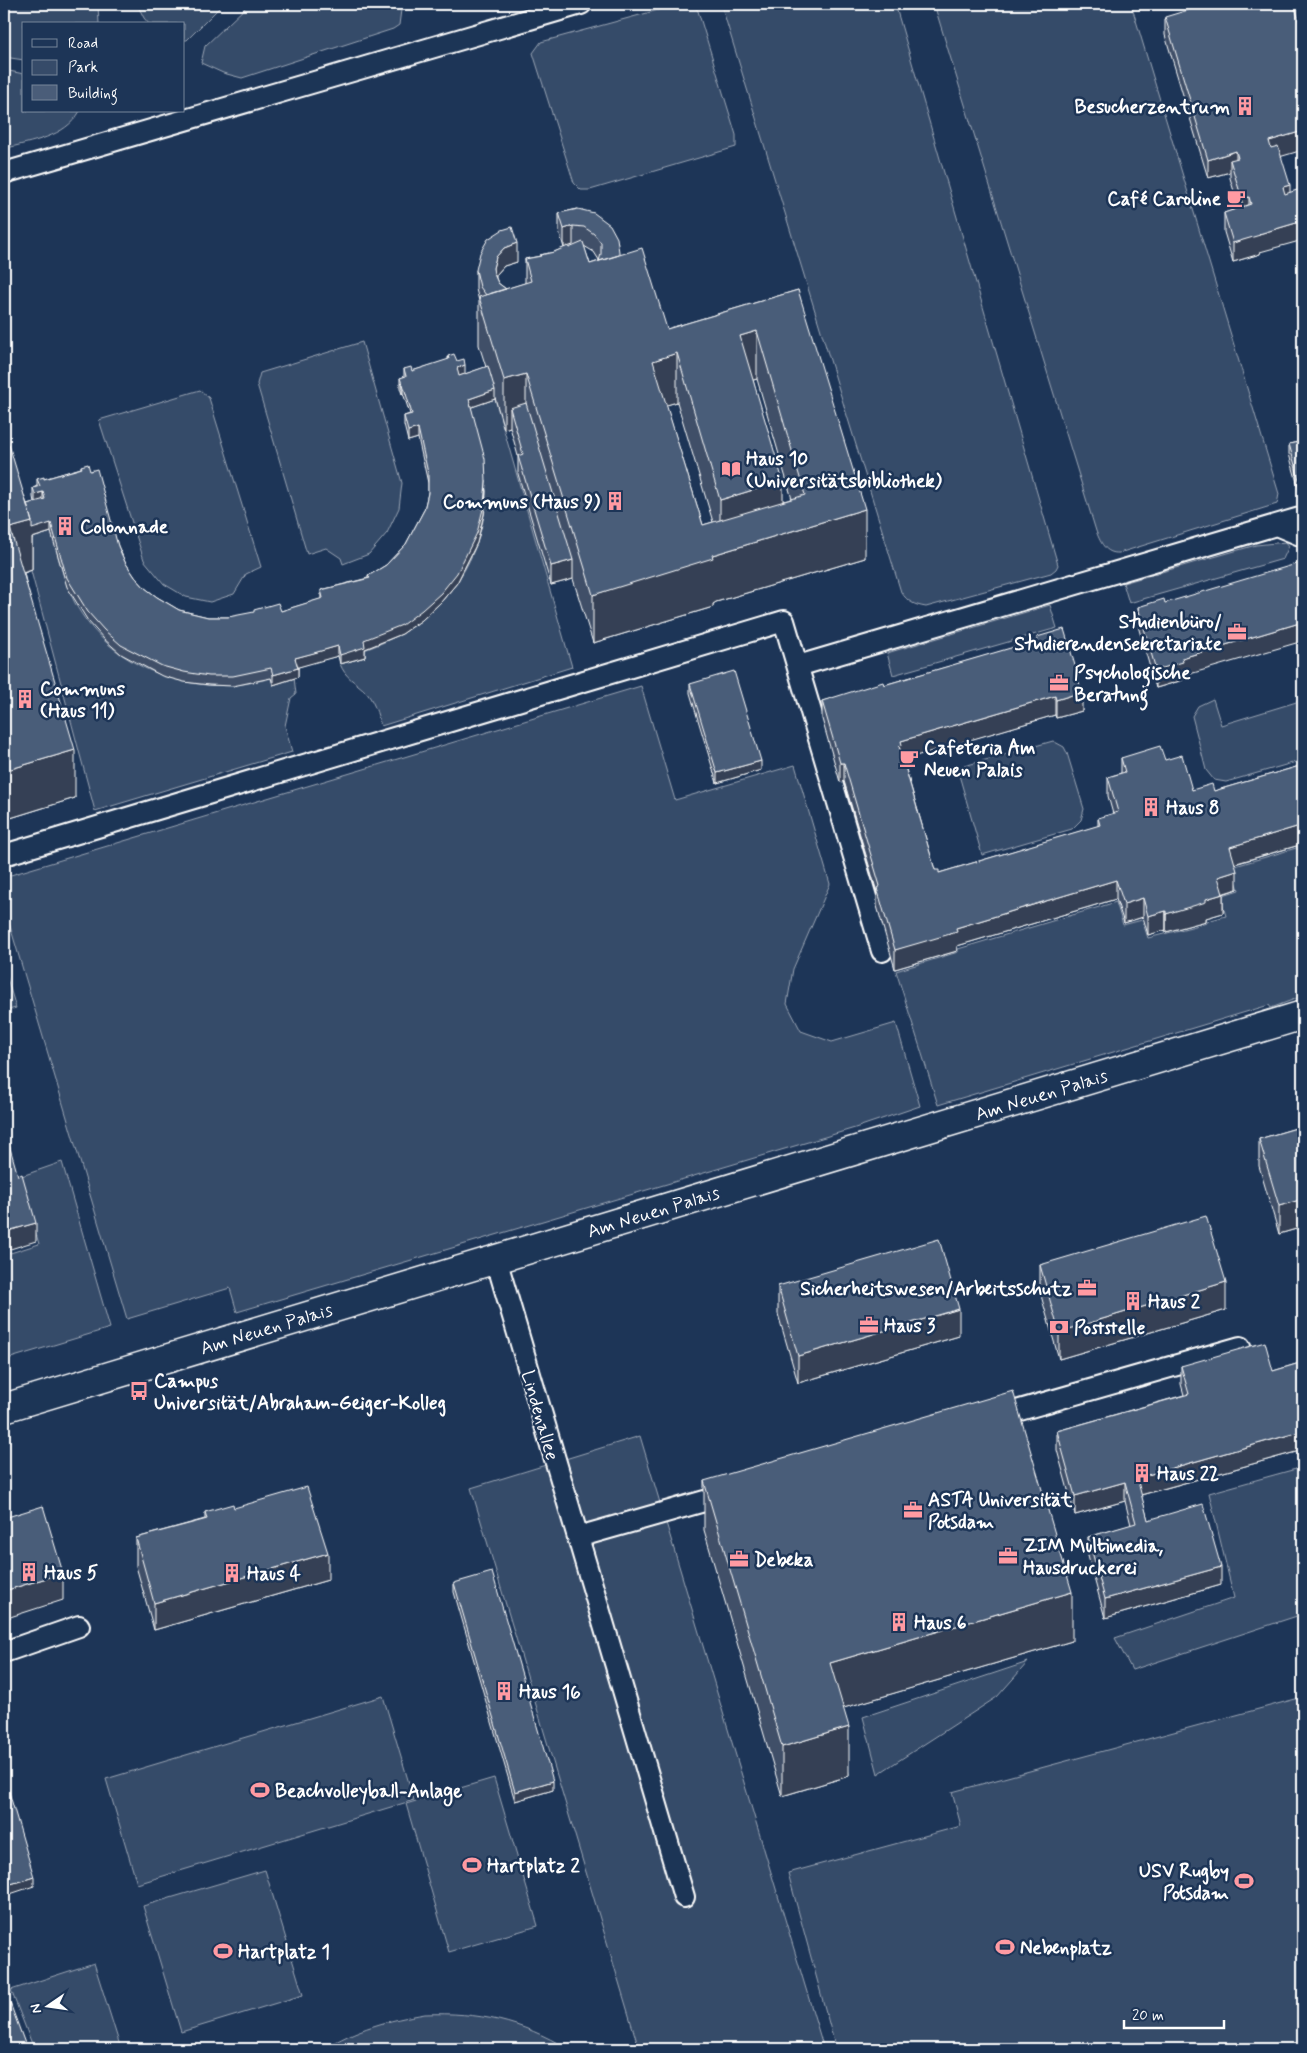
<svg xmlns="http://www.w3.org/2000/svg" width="1307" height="2053" font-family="Mynerve,sans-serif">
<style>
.green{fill:#364b69;stroke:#9aa5b4}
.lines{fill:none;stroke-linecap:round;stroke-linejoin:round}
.lane-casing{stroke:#fff;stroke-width:24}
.secondary-casing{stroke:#fff;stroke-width:31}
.lane{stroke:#1d3557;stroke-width:20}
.secondary{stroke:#1d3557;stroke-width:28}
.wall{fill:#405068;stroke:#fff;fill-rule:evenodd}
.shaded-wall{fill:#344155;stroke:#fff}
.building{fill:#4a5d79;stroke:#fff;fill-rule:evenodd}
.labels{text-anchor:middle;stroke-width:5;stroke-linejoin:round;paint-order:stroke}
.poi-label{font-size:19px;font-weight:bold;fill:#fff;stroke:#1d3557;text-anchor:start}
.street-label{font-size:19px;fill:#fff;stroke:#1d3557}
</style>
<rect width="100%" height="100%" fill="#1d3557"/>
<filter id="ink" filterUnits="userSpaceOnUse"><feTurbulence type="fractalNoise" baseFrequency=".02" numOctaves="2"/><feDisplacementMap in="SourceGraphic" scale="10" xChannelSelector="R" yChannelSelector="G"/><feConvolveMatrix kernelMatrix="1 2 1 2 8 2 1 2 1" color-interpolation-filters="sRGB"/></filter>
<g filter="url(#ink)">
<path class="green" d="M4,4H98L99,24H24V60L4,57Z
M137,4H223L187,40H184V24H149L144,18Z
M249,4H399L401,10L399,25L393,29L242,78L223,73L201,63L205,46Z
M680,4H693L698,11L736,135V147L590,190H581L574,183L533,53L541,42Z
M721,4H895L1058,565L1056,569L1051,573L926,607C914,605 908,602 901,592Z
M934,4H1131L1279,494L1277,504L1119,553C1105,554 1100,541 1096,531Z
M1290,4H1303V49Z
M4,70L24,74V111H80C65,138 31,141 4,149Z
M362,342L402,483L399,508L387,533L369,554L343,564L341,558L326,548L307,554L257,384L260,373Z
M200,390L209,398L261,567L246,574L234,594L210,602L186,597L164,584L144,560L99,420Z
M495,399L572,667L381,726C377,713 374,700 364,690C353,680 346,678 340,664L365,657L364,650C421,631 466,588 481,529C484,517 487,503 486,491C486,482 482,473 481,465C477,446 473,427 469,408Z
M51,532C58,555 63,580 75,603C105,659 172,690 234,685C247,684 259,681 271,678L273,684L294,678L296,694L291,698L285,726L292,752L95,811L23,541Z
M1286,542L1289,546L1283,559L1129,603L1123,583L1256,545Z
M1050,605L1057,628L893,675L887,653Z
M641,686L675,800L795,765L830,884L793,969L787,1004L801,1031L832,1042L896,1023L920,1106L855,1128L237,1312L230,1288L127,1319L4,906V877Z
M1213,699L1221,725L1303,700V760L1226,782L1214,780L1206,770L1192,716L1198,706Z
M1053,741L1064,747L1067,753L1084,809L1081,820L1072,829L982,855L957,768Z
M1303,846V996L1271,1008L1269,1005L938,1105L896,971L958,952V949L1116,902L1123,925L1142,920L1148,938L1207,923V921L1226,916L1220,896L1239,890L1232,867Z
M4,968L16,1008L4,1011Z
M62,1162L110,1328L4,1360V1255L39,1244L19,1177Z
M640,1436L824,2049H639L471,1488Z
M1303,1467V1614L1132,1670L1115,1638L1234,1598L1209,1493Z
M1028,1662L997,1697L878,1774L863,1717Z
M383,1696L414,1800L137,1884L106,1779Z
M1303,1697V2049H836L788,1873L961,1826L952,1792Z
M494,1778L538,1926L449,1952L406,1804Z
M265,1870L303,1995L181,2032L143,1906Z
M94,1963L121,2049H34L11,1990Z
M425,2014C479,2012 521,2021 568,2049H324C355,2029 389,2020 425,2014Z"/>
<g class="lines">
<g class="lane-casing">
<path id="lane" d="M4,173L581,4
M1276,525L1300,535L1303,534
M798,666L1303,517
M4,855L784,621L882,951
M496,1259L684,1897
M992,1418L1240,1347
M578,1537L729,1494
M4,1652L79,1626"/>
</g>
<g class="secondary-casing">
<path id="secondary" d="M4,1408L1303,1015"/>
</g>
<use href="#lane" class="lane"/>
<use href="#secondary" class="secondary"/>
</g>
<path class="wall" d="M1165,17L1281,156L1260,254L1233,262L1224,232V213L1239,208L1230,178V172L1208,178L1165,35Z
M578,209L619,255L667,329L798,290L865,558L716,602L713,604V607L593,643L573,579L551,585L518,474V456L510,427L504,429L495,398V399L471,407L486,491L484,514L477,543L457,583L441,602L422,620L402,634L365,649V657L340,664L338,656L314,662L298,667V677L273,685L271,678L233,686L209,685L184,682L162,676L121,654L104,639L88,621L67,587L51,532L32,538V570L24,573L75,798L4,820V439L27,504L34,502L33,497V488L37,486V479H44L81,468V466L90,471L118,546L125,562L135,577L145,588L157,597L179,610L208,617H228L281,611L321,599V590L368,578V576L386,565L406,544L424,510L428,493V483L418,438L408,441L404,425V416L410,414L403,393L402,394L400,388V378L404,377V369L412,371L448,360V356L457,361L465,374L486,367L479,345V301L476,289V270L517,262L504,266L496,275V278L498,283L506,289L525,283V259L540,256V255L554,252L564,248L559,231V213ZM584,246L594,252L599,260V261L590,264ZM757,379L792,499L783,501L753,380ZM677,402L713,522L703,525L666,405Z
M1303,441V499L1302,500L1289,454V444Z
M1165,603L1183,676V680L1156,688L1138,626V607Z
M1037,637L1077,678L1082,711L1056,718L1055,715L903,759L935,870L939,873L1098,826V818L1113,814L1108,796V777L1121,773V758L1165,760L1192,790L1214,791L1303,765V844L1235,864L1237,889L1223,894V913L1206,918V921L1166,932V930L1148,935L1143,917L1124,923L1116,899L957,946V951L895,969L877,906V892L844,781L840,782L822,719V701L884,685L1037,641Z
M690,684L761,770L717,783L690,693Z
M1303,1126V1227L1279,1234L1259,1166V1139Z
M1040,1265L1226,1310L1059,1359L1040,1292Z
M778,1286L959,1336L798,1383L778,1314Z
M1303,1362V1450L1141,1495L1148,1520L1221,1585L1105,1618L1088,1556V1537L1131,1525L1125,1501L1075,1515L1057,1450V1431L1184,1395L1181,1384V1366L1273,1371Z
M704,1481L1072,1641L843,1708L849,1776L782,1796L704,1530Z
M234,1508L328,1580L154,1630L136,1566V1538L205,1519V1512Z
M454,1583L553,1790L515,1801L454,1592Z"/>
<path class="shaded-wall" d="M1303,131V150L1269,160V141Z
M1236,151V170L1230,160V172L1208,178V160Z
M1290,185V204L1283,206V187Z
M1249,197V216L1242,218V199Z
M1303,221V240L1260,252V254L1233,262V243L1259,234Z
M573,226V245L564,248V229Z
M517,243V262L504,266L496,275L493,287V268L496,257L504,248Z
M757,331V379L740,384V336Z
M677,353V402L653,409V361Z
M465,365V374L457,377V368Z
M526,374V422L510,408V427L504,429V380Z
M402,384H403V393L402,394Z
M495,390V399L469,408V399Z
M418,428V438L408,441V431Z
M486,481L484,514L477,543L457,583L441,602L422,620L402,634L365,649V657L340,664V655L364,640Z
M783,481V530L720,548V500Z
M1302,490H1303V499L1302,500Z
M43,492V501L35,504V494Z
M865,509V558L716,602L713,604V607L593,643V595L716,554Z
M32,522L51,523V532L32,538V570L10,577V528Z
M573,560V579L551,585V566Z
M1303,622V641L1183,676V680L1156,688V670L1182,658Z
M338,646V656L295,668V658Z
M298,668V677L273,685V675Z
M1082,692V711L1056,718V700Z
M1055,696V715L902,760L899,746L901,741Z
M75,750V798L4,820V771Z
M761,761V770L717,783V773Z
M840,763H844V781L840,782Z
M1303,825V844L1230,865V847Z
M1237,871V889L1218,895V877Z
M1116,880V899L957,946V951L895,969V950L956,928Z
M1223,894V913L1206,918V921L1166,932V914L1206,899Z
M1143,898V917L1124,923V904Z
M1166,911V930L1148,935V916Z
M1303,1199V1227L1279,1234V1206Z
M36,1223V1241L4,1251V1232Z
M1226,1282V1310L1059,1359V1332Z
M959,1309V1336L798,1383V1356Z
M1303,1431V1450L1137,1496V1478Z
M1125,1482V1501L1075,1515V1496Z
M328,1553V1580L154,1630V1603Z
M1221,1567V1585L1105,1618V1599Z
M63,1573V1600L4,1619V1591Z
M1072,1592V1641L830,1712V1663Z
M849,1727V1776L782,1796V1747Z
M553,1781V1790L515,1801V1792Z
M34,1877V1886L4,1896V1886Z"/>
<path class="building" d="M1208,4H1294L1303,34V131L1269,141L1271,148L1278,146L1290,185L1283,187L1285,194L1303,188V221L1259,234L1260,235L1233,243L1224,213L1251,204L1249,197L1242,199L1230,160L1238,158L1236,151L1208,160L1165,17Z
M578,209L594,213L610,225L617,238L619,252V255L599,261L601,254V243L594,234L584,227L573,226L564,229L559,213Z
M512,227L517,243L504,248L496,257L493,268L494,274L498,283L506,289L486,295L480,287L476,270L480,253L488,239L502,230Z
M583,242L590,264L642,248L667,329L798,290L865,509L716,554L712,555L713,558L593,595L526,374L504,380L479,297L531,281L525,259L541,256L540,255L554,252L568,246L569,248ZM757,331L805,495L703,525L653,361L677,353L720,500L783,481L740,336Z
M454,354L457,361L464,359L465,365L457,368L459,376L488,366L495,390L469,399L485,459L486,481L484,505L477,533L457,573L441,593L422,610L402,625L364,640L365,647L340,655L338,646L314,653L295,658L298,668L273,675L271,668L233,676H209L184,672L162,666L121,645L104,630L88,612L67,578L51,523L32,529V522L27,504L45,499L43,492L35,494L33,488L40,486L37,479L44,477V479L82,468L81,466L88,464L90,471L97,469L118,546L125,562L135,577L145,588L157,597L179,610L208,617H228L254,612V610L278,603L281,611L323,598L321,590L370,578L368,576L386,565L406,544L424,510L428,493V473L418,428L408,431L404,416L412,414L403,384H402L400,378L406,376L404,369L411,367L412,371L449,359L448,356Z
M526,403L573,560L551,566L518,456L523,454L510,408Z
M7,438L32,522L10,528L75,750L4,771V439Z
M1303,441V490H1302L1289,444Z
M1303,562V622L1182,658L1183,662L1156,670L1138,607L1164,599L1165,603Z
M1064,629L1077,672H1076L1082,692L1056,700L1055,696L901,741L902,745L899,746L935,870H939V873L1100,825L1098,818L1118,812L1108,777L1125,772L1121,758L1160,746L1165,760L1182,755L1192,790L1212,784L1214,791L1303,765V825L1230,847L1237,871L1218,877L1223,894L1206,899V902L1166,914V911L1148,916L1143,898L1124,904L1116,880L956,928L957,932L895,950L877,888L880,886L844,763H840L822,701L883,682L884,685L1038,640L1037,637Z
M734,671L761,761L717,773L690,684Z
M1303,1126V1199L1279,1206L1259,1139Z
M4,1127L18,1176L22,1174L36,1223L4,1232Z
M1206,1216L1226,1282L1059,1332L1040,1265Z
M939,1239L959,1309L798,1356L778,1286Z
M1265,1342L1273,1371L1303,1362V1431L1137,1478L1148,1520L1203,1504L1221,1567L1105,1599L1088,1537L1136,1523L1125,1482L1075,1496L1057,1431L1189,1394L1181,1366Z
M1013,1391L1072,1592L830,1663L849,1727L782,1747L704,1481Z
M307,1487L328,1553L154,1603L136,1538L207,1519L205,1512L233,1504L234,1508Z
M43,1506L63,1573L4,1591V1518Z
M492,1572L553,1781L515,1792L454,1583Z
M4,1775L34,1877L4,1886Z
M10,2003L27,2049H4V2005Z"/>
</g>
<defs>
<g id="building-bare" transform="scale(1.5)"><path d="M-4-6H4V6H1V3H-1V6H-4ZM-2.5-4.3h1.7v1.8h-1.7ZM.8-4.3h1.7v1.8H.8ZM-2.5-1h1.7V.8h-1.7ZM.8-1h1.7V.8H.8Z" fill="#ff9aa2" stroke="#1d3557" stroke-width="2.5" paint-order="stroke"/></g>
<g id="cafe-bare" transform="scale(1.5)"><path d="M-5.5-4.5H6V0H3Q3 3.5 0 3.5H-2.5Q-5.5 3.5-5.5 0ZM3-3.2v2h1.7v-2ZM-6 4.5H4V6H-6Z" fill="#ff9aa2" stroke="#1d3557" stroke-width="2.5" paint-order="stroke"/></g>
<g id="library-bare" transform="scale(1.5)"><path d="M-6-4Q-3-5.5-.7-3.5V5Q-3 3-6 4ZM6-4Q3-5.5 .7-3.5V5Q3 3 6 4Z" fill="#ff9aa2" stroke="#1d3557" stroke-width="2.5" paint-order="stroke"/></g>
<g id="office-bare" transform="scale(1.5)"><path d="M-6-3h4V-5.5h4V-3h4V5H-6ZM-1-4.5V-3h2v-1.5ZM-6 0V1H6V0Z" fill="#ff9aa2" stroke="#1d3557" stroke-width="2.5" paint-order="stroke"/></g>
<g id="bank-bare" transform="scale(1.5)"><path d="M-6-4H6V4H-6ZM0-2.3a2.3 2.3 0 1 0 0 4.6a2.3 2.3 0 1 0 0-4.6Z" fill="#ff9aa2" stroke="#1d3557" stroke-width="2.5" paint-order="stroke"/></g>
<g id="bus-bare" transform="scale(1.5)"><path d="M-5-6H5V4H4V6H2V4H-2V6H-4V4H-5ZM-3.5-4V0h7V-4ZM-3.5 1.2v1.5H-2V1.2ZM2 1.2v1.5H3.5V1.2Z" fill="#ff9aa2" stroke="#1d3557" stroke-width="2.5" paint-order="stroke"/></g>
<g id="stadium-bare" transform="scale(1.5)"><path d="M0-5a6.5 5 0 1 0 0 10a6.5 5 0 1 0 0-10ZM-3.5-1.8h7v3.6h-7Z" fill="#ff9aa2" stroke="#1d3557" stroke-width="2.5" paint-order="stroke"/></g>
</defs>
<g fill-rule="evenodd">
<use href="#building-bare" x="1245" y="106"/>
<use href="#cafe-bare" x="1236" y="198"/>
<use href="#library-bare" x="731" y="469"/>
<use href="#building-bare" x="615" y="501"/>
<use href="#building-bare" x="65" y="526"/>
<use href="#office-bare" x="1237" y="632"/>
<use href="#office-bare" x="1059" y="683"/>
<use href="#building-bare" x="25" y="699"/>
<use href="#cafe-bare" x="909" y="758"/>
<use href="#building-bare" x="1151" y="807"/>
<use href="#office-bare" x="1087" y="1288"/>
<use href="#building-bare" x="1133" y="1301"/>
<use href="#office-bare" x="869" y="1325"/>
<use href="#bank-bare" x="1059" y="1327"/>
<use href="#bus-bare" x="139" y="1391"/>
<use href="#building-bare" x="1142" y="1473"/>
<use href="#office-bare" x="913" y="1510"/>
<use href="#office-bare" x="1008" y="1556"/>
<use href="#office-bare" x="739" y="1559"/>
<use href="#building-bare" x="29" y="1572"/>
<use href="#building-bare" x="232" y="1573"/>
<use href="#building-bare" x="899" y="1622"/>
<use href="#building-bare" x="504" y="1691"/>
<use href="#stadium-bare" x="260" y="1790"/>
<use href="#stadium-bare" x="472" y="1865"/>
<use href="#stadium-bare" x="1244" y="1881"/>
<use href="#stadium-bare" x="1005" y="1947"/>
<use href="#stadium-bare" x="223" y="1951"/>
</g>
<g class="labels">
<g class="poi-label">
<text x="1230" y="113" text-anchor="end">Besucherzentrum</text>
<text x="1221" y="205" text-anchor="end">Café Caroline</text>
<text x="746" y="465">Haus 10<tspan x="746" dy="22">(Universitätsbibliothek)</tspan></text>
<text x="600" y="508" text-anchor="end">Communs (Haus 9)</text>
<text x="80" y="533">Colonnade</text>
<text x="1222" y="628" text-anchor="end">Studienbüro/<tspan x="1222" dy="22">Studierendensekretariate</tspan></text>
<text x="1074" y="679">Psychologische<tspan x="1074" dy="22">Beratung</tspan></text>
<text x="40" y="695">Communs<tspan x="40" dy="22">(Haus 11)</tspan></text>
<text x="924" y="754">Cafeteria Am<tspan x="924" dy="22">Neuen Palais</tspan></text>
<text x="1166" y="814">Haus 8</text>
<text x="1072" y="1295" text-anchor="end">Sicherheitswesen/Arbeitsschutz</text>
<text x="1148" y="1308">Haus 2</text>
<text x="884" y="1332">Haus 3</text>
<text x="1074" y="1334">Poststelle</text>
<text x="154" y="1387">Campus<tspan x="154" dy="22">Universität/Abraham-Geiger-Kolleg</tspan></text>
<text x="1157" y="1480">Haus 22</text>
<text x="928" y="1506">ASTA Universität<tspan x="928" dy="22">Potsdam</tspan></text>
<text x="1023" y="1552">ZIM Multimedia,<tspan x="1023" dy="22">Hausdruckerei</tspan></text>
<text x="754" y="1566">Debeka</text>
<text x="44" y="1579">Haus 5</text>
<text x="247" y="1580">Haus 4</text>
<text x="914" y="1629">Haus 6</text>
<text x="519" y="1698">Haus 16</text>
<text x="275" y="1797">Beachvolleyball-Anlage</text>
<text x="487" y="1872">Hartplatz 2</text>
<text x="1229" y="1877" text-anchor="end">USV Rugby<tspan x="1229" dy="22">Potsdam</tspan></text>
<text x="1020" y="1954">Nebenplatz</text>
<text x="238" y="1958">Hartplatz 1</text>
</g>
<g class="street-label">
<text transform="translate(1041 1094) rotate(-17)" y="7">Am Neuen Palais</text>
<text transform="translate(653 1211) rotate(-17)" y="7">Am Neuen Palais</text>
<text transform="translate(266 1328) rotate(-17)" y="7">Am Neuen Palais</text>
<text transform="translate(541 1415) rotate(74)" y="7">Lindenallee</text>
</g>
</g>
<rect width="1307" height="2053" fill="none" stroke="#1d3557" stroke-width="20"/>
<rect x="10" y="10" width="1287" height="2033" fill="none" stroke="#fff" stroke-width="2" filter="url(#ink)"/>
<rect x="22" y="22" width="162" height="90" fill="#1d3557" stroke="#77869a"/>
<rect x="32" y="39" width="25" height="8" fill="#1d3557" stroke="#77869a"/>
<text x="68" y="48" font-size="15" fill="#ffffff">Road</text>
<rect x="32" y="60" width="25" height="15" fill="#364b69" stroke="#77869a"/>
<text x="68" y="72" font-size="15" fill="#ffffff">Park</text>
<rect x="32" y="85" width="25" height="15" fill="#4a5d79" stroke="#77869a"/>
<text x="68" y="98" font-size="15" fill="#ffffff">Building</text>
<g transform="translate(48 2006) rotate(257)" stroke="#1d3557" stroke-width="4" paint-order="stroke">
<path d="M0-4L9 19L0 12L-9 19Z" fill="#ffffff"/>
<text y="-8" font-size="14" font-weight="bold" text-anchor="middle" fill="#ffffff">N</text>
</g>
<path d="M1124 2020v8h100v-8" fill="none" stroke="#ffffff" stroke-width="2.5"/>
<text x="1132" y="2020" font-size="15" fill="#ffffff" stroke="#1d3557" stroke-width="4" paint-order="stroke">20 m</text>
</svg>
